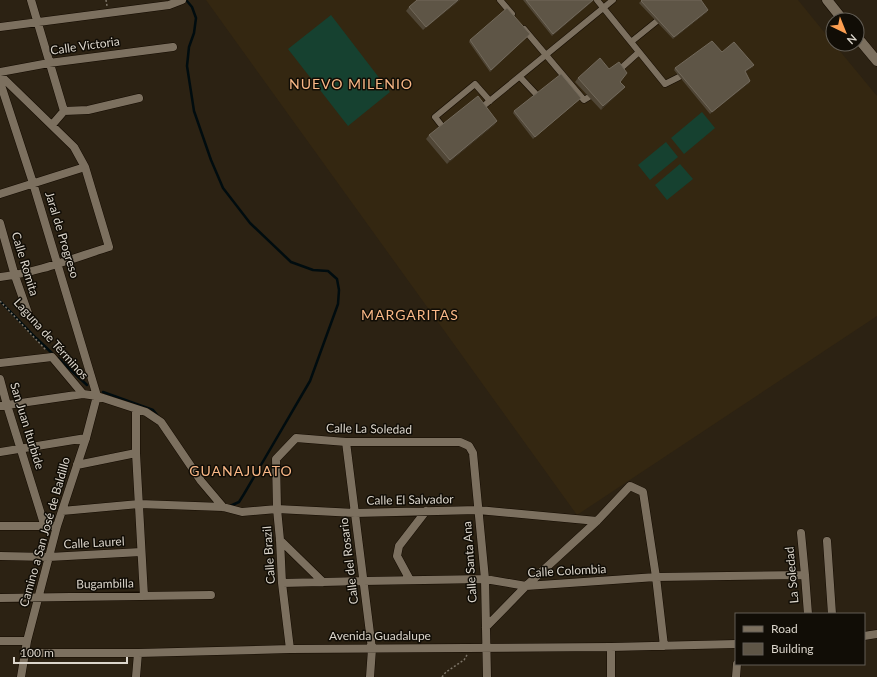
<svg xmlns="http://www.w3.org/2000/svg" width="877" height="677" font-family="Lato,sans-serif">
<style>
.built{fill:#342711}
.pitch{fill:#164130}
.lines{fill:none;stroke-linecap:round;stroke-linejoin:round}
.stream{stroke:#000c0f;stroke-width:2.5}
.pedestrian-casing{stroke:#140b01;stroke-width:7}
.minor-casing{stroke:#140b01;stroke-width:9}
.tertiary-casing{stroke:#140b01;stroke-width:11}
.path{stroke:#7d7568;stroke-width:1.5;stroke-dasharray:2 2;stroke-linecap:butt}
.pedestrian{stroke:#7c705f;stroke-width:6}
.minor{stroke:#7c705f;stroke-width:8}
.tertiary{stroke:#7c705f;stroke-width:10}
.wall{fill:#504636}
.shaded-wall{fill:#3b3121}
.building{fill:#5e5546;stroke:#72695b}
.labels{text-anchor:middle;stroke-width:3;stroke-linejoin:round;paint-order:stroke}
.street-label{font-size:12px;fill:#dbd5cb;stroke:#110d06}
.quarter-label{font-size:14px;letter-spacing:1px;fill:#fab887;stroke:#110d06}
</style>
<rect width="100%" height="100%" fill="#2c2213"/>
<path class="built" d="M206,0H798L833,43V44H834L877,96V316L577,515Z"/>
<path class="pitch" d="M331,15L390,92L348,126L288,49Z
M702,112L715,128L684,154L671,138Z
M666,142L678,157L650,180L638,165Z
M680,164L693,179L667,200L655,185Z"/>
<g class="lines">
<path class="stream" d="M187,1L192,7L196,18L194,33L189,47L187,66L194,111L211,160L223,188L250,223L291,262L313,270L328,271L337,279L339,290L338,304L310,381L244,494L239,502L230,506
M0,301L36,338L54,355
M58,358L87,385
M103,392L153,410L158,416"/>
<g class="pedestrian-casing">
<path id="pedestrian" d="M500,0L512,14
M597,0L665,84L679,77
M524,29L584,100L589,97
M631,42L657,21
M619,70L639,52
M520,77L536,94
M481,108L613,0
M442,126L435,117L475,84L490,101"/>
</g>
<g class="minor-casing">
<path id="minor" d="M31,0L64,111
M0,27L169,5L182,0
M0,72L49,63L173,47
M0,75L74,147L85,167L109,247C74,258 36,273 0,277
M0,82L33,183L97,396
M52,125L64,111L88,110L139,98
M0,194L85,167
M0,223L15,276L28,313
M0,363L52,357L83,394
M0,379L7,405L45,527
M0,406L83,394L97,396L146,412L161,422L201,481L223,507
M136,409V453L144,596
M346,442L372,649L370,677
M0,452L86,438
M77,465L136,453
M62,511L139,504L223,507L242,512L277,509L355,513L478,510L597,521
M0,526H57
M801,533L805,575L808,614
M280,540L323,582
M827,541L832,614
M0,556L49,557L141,552
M410,580L397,556L399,546L426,511
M282,583L363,581L485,579L526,586L656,577L805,575
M0,598L211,595
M486,627L526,586L597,521L630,486L643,492L656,577L664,646
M864,636L877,634
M0,641H27
M611,647V677
M290,649L282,583L280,540L277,509L276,459L296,438L346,442H460L469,446L473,453L485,579L487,677
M24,653H138L290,649L611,647L736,644
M21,677L27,641L57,526L86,438L97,396
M136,677L138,653
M736,677L737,664"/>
</g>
<g class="tertiary-casing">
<path id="tertiary" d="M827,0L843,20
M857,37L877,61"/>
</g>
<path class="path" d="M106,0L107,6
M0,301L46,350
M442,677L446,672L464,660L467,655"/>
<use href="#pedestrian" class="pedestrian"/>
<use href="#minor" class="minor"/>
<use href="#tertiary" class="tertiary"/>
</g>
<path class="wall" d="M417,0H460L423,30L406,11L409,7Z
M523,0H594L552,36Z
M641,1L707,12L673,39L639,3Z
M528,36L490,72L469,42L470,40Z
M722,52L753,67L745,72L750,81L749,83L710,114L674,70L675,68Z
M578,78L620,82L625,87L622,90L601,110L575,82Z
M581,98L579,100L533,139L513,113L514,111Z
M497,121L494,125L447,164L426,139L429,135Z"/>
<path class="shaded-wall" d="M458,0H460L423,30L426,27Z
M593,0H594L552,36L553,34Z
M708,10L707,12L673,39L674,37Z
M530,34L528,36L490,72L491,70Z
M754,65L753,67L744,73L745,71Z
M750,81L749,83L710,114L712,112Z
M625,87L622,90L601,110L603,106Z
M581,98L579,100L533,139L535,137Z
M497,121L494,125L447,164L450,160Z"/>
<path class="building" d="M417,0H458L426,27L409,7Z
M526,0H593L553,34Z
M642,0H701L708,10L674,37L641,1Z
M507,8L530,34L491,70L470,40Z
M712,41L722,52L734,42L754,65L745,71L750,81L712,112L675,68Z
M600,58L609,69L619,62L627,73L620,82L625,87L603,106L578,78Z
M561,74L581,98L535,137L514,111Z
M478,96L497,121L450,160L429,135Z"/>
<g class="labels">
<g class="street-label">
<text transform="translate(85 46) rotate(-8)" y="4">Calle Victoria</text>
<text transform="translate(62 235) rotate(73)" y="4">Jaral de Progreso</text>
<text transform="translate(25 264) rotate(73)" y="4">Calle Romita</text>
<text transform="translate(51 339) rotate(48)" y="4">Laguna de Términos</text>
<text transform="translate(27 426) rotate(73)" y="4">San Juan Iturbide</text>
<text transform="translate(369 429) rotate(1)" y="4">Calle La Soledad</text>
<text transform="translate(410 500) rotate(-1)" y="4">Calle El Salvador</text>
<text transform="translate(45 532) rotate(-74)" y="4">Camino a San José de Baldillo</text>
<text transform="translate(94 543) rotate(-3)" y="4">Calle Laurel</text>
<text transform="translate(269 555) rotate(-94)" y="4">Calle Brazil</text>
<text transform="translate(349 561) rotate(-97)" y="4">Calle del Rosario</text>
<text transform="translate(470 562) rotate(-94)" y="4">Calle Santa Ana</text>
<text transform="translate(567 571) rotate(-3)" y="4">Calle Colombia</text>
<text transform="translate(792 575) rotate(-95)" y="4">La Soledad</text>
<text transform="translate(105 584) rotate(-1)" y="4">Bugambilla</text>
<text x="380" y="640">Avenida Guadalupe</text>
</g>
<g class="quarter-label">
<text x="351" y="89">NUEVO MILENIO</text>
<text x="410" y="320">MARGARITAS</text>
<text x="241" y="476">GUANAJUATO</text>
</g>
</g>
<rect x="735" y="613" width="130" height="52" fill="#110d06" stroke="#625d55"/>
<rect x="743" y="626" width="20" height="6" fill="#7c705f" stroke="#625d55"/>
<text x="771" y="633" font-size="12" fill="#dbd5cb">Road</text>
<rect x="743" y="643" width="20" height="12" fill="#5e5546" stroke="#625d55"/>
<text x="771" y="653" font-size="12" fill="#dbd5cb">Building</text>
<g transform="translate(845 32) rotate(137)"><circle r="19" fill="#110d06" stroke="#625d55"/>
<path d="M0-3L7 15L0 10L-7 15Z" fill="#fb9e51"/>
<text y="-6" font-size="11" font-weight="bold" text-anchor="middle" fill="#dbd5cb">N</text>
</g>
<path d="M14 657v6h113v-6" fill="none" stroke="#dbd5cb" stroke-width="2"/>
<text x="20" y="657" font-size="12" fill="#dbd5cb" stroke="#110d06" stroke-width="3" paint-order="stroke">100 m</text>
</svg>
